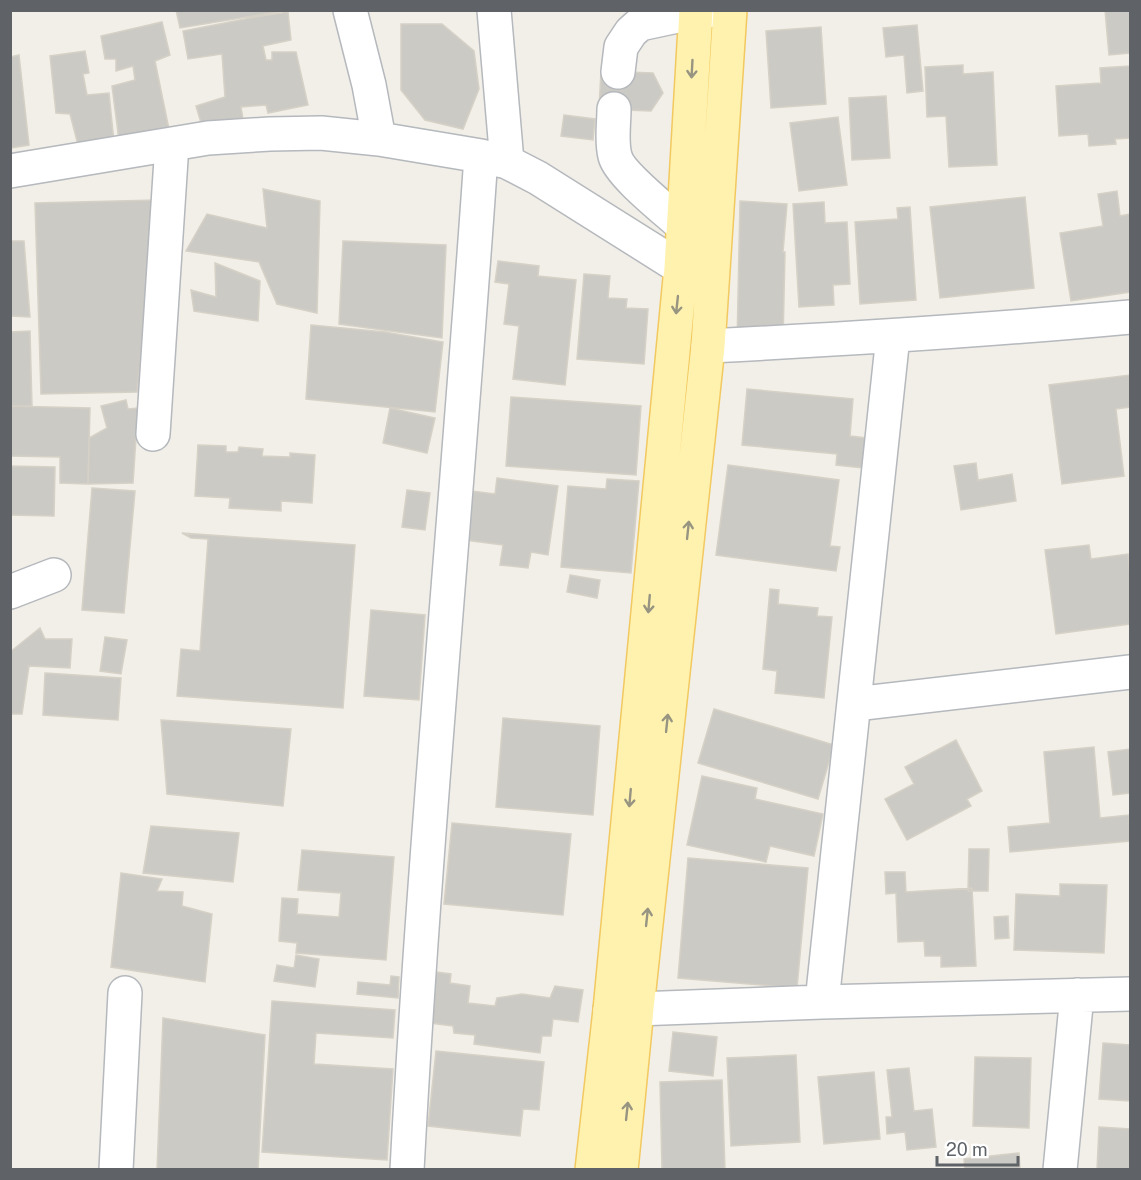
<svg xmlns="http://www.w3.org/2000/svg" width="1141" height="1180" font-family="'Public Sans',sans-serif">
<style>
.building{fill:#cccac5;stroke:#d6d1c6;stroke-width:1.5}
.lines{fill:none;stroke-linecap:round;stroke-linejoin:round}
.minor-casing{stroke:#b5b8bc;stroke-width:36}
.major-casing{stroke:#f2c960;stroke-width:36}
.minor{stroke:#fff;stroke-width:33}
.major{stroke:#fff2af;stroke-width:33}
.oneway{stroke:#979581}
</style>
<rect width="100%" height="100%" fill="#f1efe8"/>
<path class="building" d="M176,10H289L180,28Z
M1105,10H1130V53L1109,55Z
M288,12L291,40L263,46L266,60H272V52H296L308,105L268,113L266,105L241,107L243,119L201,123L196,106L225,97L222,54L188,59L183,31L255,17Z
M162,22L170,55L155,61L171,139L120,148L112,86L135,80L133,66L116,71V59H105L101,36Z
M401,24H442L474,51L479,89L463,129L425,120L401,90Z
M917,25L923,91L907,93L904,55L886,57L883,28Z
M821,27L826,104L771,108L766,31Z
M85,51L89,73L83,74L87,95L109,93L114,142L78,145L70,114L56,113L50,56Z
M19,55L29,145L10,148V57Z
M963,65V74L993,72L997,165L949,167L946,116L927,117L925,67Z
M1130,66V138L1115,139L1116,144L1089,146L1088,134L1059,136L1056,86L1101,83L1100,68Z
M601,71L653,73L663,93L651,111L599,109Z
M886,96L890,158L852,160L849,98Z
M564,115L595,119L593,140L561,136Z
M838,117L847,185L799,191L790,123Z
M263,189L320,201L317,313L277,304L259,262L186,251L207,214L267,228Z
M1117,191L1120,216L1130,214V292L1071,301L1060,233L1103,226L1098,194Z
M1025,197L1034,288L940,298L930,207Z
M157,200L137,392L41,394L35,203Z
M740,201L787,204L783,252H785L783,340L737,344Z
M824,202L825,223L847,222L850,284L833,285L834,305L799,307L793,204Z
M910,207L916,300L860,304L855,222L898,219L897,208Z
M10,241H24L30,317L10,316Z
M343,241L446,245L442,338L339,324Z
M498,261L539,266L538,276L576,280L565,385L513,379L519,326L504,324L509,284L495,282Z
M215,263L260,281L258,321L194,311L191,290L216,297Z
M584,274L610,276L608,298L627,299L626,308L648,309L644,364L577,359Z
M311,325L385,332L443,342L435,412L306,399Z
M30,331L32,406H10V332Z
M1130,375V407L1116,409L1124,476L1062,484L1049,385Z
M747,389L853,399L850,436L866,438L863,468L836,465L837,454L742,445Z
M511,397L641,406L636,475L506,466Z
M126,400L128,409L138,408L133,483L88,484L89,438L107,428L101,406Z
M10,406L90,408L88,484L60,483V457L10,456Z
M390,408L435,418L427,453L383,443Z
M198,445L226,446V452H238L239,447L263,449L262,456L290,457V453L315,455L312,503L281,501V511L229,508L230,498L195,496Z
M976,463L978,480L1012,474L1016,501L961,510L954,466Z
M728,465L839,480L830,546L840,547L836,571L716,555Z
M10,466L55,467L54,516L10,515Z
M497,478L558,486L548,555L531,552L528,568L500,565L503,545L465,540L472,491L495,494Z
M607,479L639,481L631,573L561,567L568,486L606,489Z
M92,488L135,491L124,613L82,610Z
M407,490L430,493L425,530L402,527Z
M182,533L355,545L343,708L177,696L181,649L200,651L208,539L191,538Z
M1089,545L1091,559L1128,554L1130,577V624L1056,634L1045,550Z
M570,575L600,580L597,598L567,592Z
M770,589L779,590L778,604L818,608L817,616L832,617L824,698L775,693L777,671L763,669Z
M371,610L425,615L419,700L364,696Z
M40,628L45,639H72L70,668L29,666L22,714H10V652Z
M105,637L127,640L121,674L100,671Z
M45,673L121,678L118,720L43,715Z
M714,709L834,745L818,799L698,763Z
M503,718L600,726L593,815L496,807Z
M161,720L291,729L283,806L167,794Z
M956,740L982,791L967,799L971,806L907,840L885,799L914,784L905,767Z
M1094,747L1100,818L1129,815L1130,841L1010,852L1008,827L1050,823L1044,752Z
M1130,749V793L1113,795L1108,752Z
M702,776L757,788L755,799L823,814L814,856L770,846L766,862L687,845Z
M452,823L571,834L563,915L444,904Z
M151,826L239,833L233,882L143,873Z
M969,849H989L988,891H968Z
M302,850L394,857L386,960L296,953L297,943L279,941L282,898L298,899L297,914L339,917L341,893L298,890Z
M688,858L808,868L797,988L678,978Z
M885,872H905L906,892L972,888L976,966L941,967V956H925L924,941L898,942L896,893L886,894Z
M121,873L162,879L157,891L183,892L182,906L212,914L205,982L111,967Z
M1060,884L1107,885L1104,953L1014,950L1016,894L1060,896Z
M1008,916L1009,938L995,939L994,917Z
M296,955L319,959L315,987L274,981L277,965L294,968Z
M436,972L451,974L450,983L470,986L468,1003L495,1006L497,998L522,994L550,998L555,986L583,990L578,1022L553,1019L551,1036H542L540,1053L474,1044L475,1035L454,1033L453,1026L430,1023Z
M391,976L399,977L398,998L357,994L358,982L390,985Z
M272,1001L395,1010L393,1038L316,1033L314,1064L393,1069L387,1160L262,1152Z
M163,1018L265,1035L258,1170H157Z
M673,1032L717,1037L713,1076L669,1071Z
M1103,1043L1130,1045V1101L1099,1099Z
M436,1051L544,1062L539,1110L523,1109L520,1136L428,1126Z
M796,1055L800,1142L731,1146L727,1058Z
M975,1057L1031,1058L1029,1128L973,1126Z
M909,1068L914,1111L932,1109L936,1147L907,1150L905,1132L887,1134L886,1117H892L887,1070Z
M874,1072L880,1139L824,1144L818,1077Z
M722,1080L725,1170H662L660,1082Z
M1099,1127L1130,1129V1170H1097Z
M1019,1153L1020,1170H965L964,1159Z"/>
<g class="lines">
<g class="minor-casing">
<path id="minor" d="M350,10L369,85L379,139
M494,10L507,162
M618,72L621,47L631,32L640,24L696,12L713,10
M614,109C614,124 611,141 615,156C619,174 668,212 683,226
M10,171L208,138L270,134L321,133L379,139L481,156L507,162L538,178L681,268
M708,346C849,339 990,330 1130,317
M153,434L172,144
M10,592L54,575
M855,704L1130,672
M822,1002L893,336
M610,1010L822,1002L1130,994
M116,1170L125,993
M407,1170C425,831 458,494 481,156
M1060,1170L1077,995"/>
</g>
<g class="major-casing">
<path id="major" d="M592,1170L610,1010L681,268L696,10
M621,1170L637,1008L708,346L730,10"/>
</g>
<use href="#minor" class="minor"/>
<use href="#major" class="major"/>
</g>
<defs><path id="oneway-shaft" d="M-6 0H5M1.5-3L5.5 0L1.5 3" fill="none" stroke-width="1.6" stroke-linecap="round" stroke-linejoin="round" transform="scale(1.5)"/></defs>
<g class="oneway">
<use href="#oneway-shaft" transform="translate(692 69) rotate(93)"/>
<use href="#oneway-shaft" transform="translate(677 305) rotate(96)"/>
<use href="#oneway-shaft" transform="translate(688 530) rotate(-84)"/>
<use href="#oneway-shaft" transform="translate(649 604) rotate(95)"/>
<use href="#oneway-shaft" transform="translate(667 723) rotate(-84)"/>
<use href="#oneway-shaft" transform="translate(630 798) rotate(95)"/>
<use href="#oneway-shaft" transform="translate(647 917) rotate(-84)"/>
<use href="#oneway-shaft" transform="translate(627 1111) rotate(-84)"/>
</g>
<rect width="1141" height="1180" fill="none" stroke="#5f6368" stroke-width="24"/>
<path d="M937 1156v9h81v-9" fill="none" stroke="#5f6368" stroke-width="3"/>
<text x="946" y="1156" font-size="18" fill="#5f6368" stroke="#ffffff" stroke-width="4.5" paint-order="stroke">20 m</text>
</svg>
